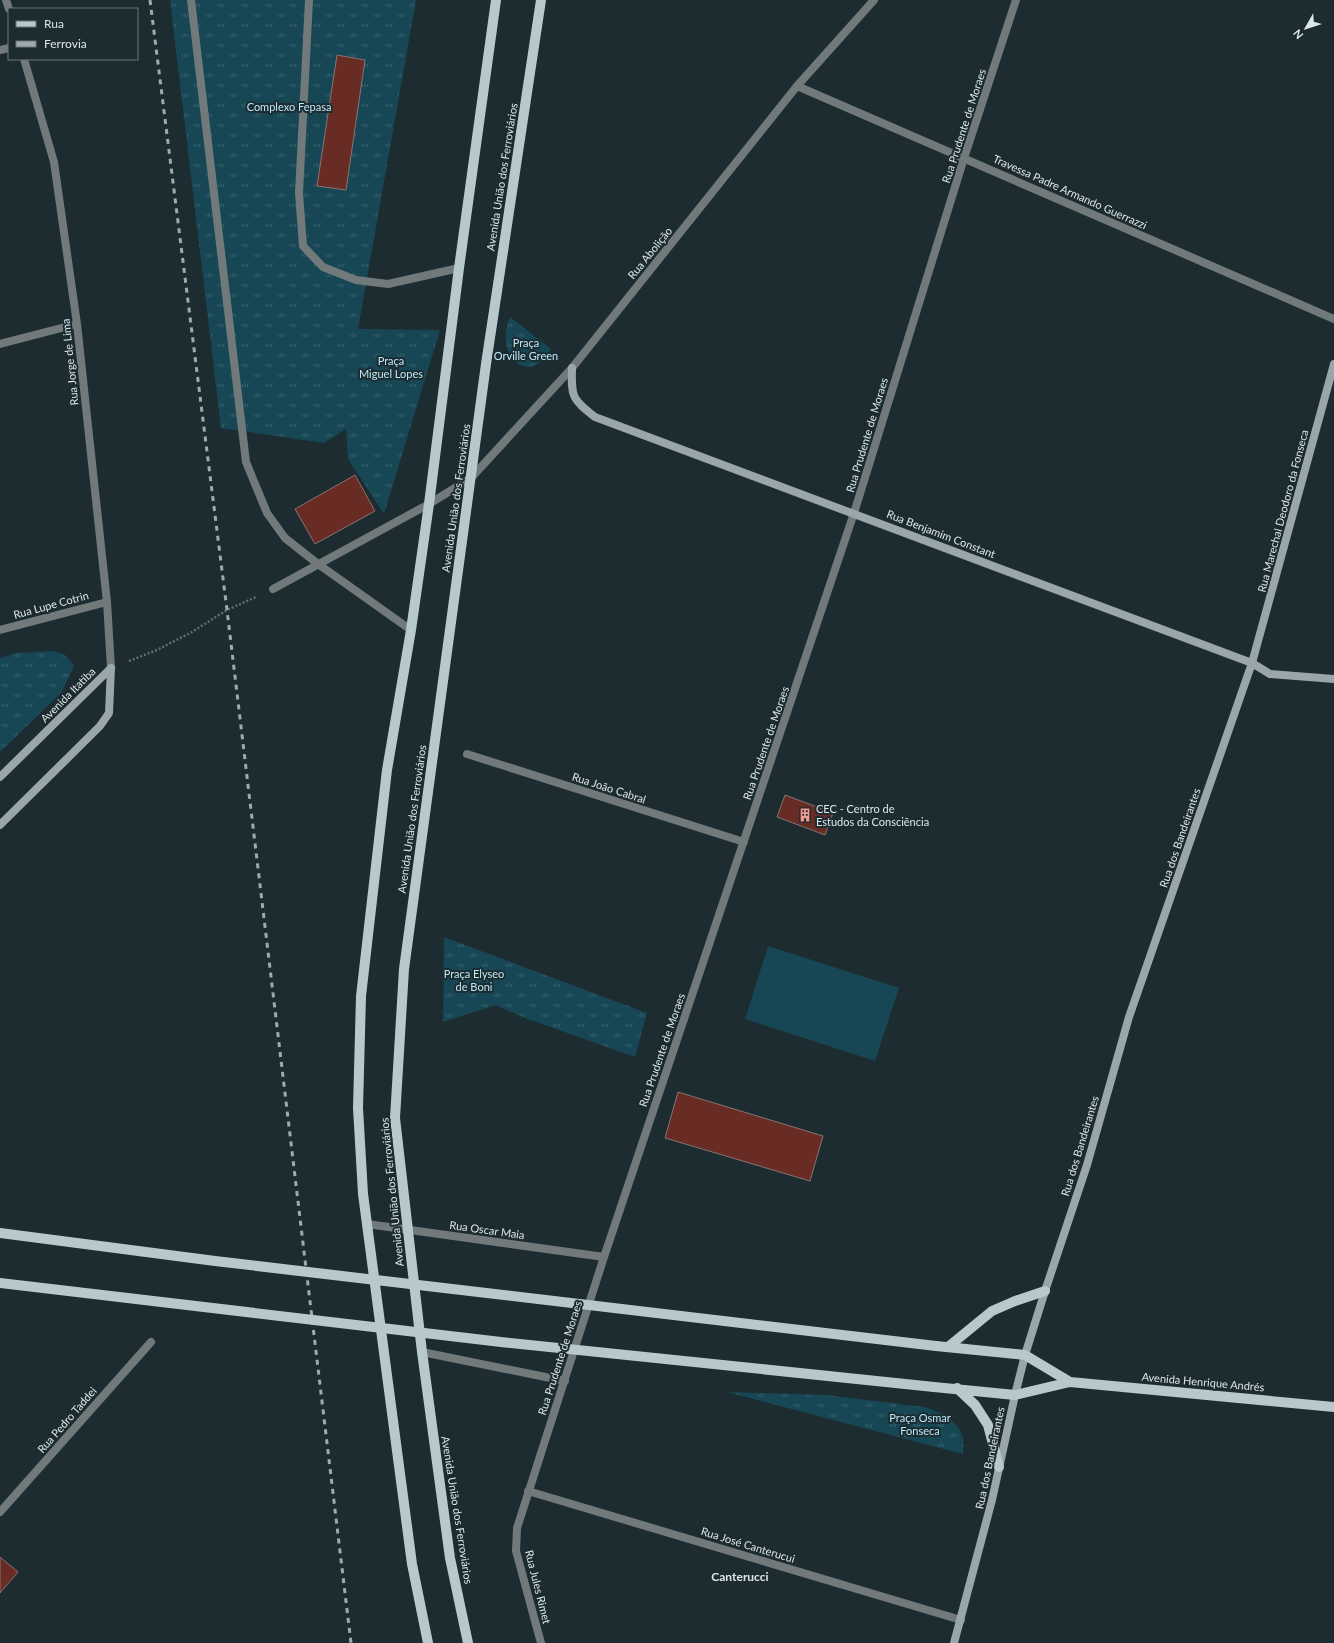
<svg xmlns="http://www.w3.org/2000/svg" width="1334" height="1643" font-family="Lato,sans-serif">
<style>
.grass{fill:url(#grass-tufts)}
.pitch{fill:#174754}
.building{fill:#692c25;stroke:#867471}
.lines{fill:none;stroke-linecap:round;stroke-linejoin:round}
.path{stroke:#606d72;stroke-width:2.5;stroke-dasharray:2 2;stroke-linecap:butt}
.lane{stroke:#71797b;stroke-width:8}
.street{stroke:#71797b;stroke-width:8}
.secondary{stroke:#99a6aa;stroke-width:8}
.primary{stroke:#b8c9ce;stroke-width:10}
.rail{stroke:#9fabae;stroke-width:3;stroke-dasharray:5 5;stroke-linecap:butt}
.primary-bridge{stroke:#b8c9ce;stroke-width:10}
.labels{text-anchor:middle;stroke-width:4;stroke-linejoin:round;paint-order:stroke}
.park-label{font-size:11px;fill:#bde8f5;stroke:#1c2c31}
.street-label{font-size:11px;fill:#dce6e9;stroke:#1c2c31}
.poi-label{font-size:11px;fill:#dce6e9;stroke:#1c2c31;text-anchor:start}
.neighbourhood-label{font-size:12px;font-weight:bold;fill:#dce6e9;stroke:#1c2c31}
</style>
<defs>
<pattern id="grass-tufts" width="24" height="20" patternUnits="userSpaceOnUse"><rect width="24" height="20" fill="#174754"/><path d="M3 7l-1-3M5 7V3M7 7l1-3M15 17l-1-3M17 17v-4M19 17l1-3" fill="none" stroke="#38626d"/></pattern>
</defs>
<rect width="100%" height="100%" fill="#1c2c31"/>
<path class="grass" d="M170,0H416L358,329L440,330L384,514L348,459L346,429L324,443L221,428Z
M510,317L551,349C529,388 493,356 510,317Z
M55,651L66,656L74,666L62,692L0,752V658L17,653Z
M444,937L647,1013L635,1057L525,1018L496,1005L443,1022Z
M727,1392L825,1395L924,1407C941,1412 957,1419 963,1438C964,1442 963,1449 963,1454Z"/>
<path class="pitch" d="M768,946L899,988L875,1061L745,1019Z"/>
<path class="building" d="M337,55L365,60L346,190L317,186Z
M355,475L375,511L315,544L295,509Z
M785,795L833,813L825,835L777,817Z
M678,1092L823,1136L810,1181L665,1138Z
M0,1557L18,1572L0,1593Z"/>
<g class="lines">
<path class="path" d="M129,661L157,650L192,632L227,610L256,597"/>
<path class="lane" d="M191,0L246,462L267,513L285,538L318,564L411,630
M309,0L299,193L303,246L323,267L356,280L388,284L459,268
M273,589L429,504"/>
<path class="street" d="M6,0L9,9
M0,50L9,48
M24,59L54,162L77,324L107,602L111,668
M797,86L1334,319
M0,344L77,324
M429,504L471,478L572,368L797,86L874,0
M0,630L107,602
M467,754L744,842
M367,1224L604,1257
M422,1352L565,1381
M528,1491L961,1620
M0,1512L151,1342
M541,1643L516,1551L517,1528L604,1257L854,513L964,158L1016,0"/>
<path class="secondary" d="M572,368C571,397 572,399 595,417L1252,663L1270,674L1334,679
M0,777L111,668
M0,825L100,726L109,713L111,668
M954,1643L992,1500L1015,1395L1025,1355L1045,1291L1087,1165L1129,1017L1252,663L1334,364"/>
<path class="primary" d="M936,1346L1025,1355L1070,1382
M948,1347L992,1311L1015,1301L1045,1291
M934,1387L1015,1395L1070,1382L1334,1407
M957,1388L975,1405L988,1425L999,1467
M428,1643L412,1564L363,1194L358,1108L361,996L387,770L411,630L429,504L459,268L496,0
M468,1643L450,1558L422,1352L395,1118L404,969L486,364L541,0"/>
<path class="rail" d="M150,0L227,610L351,1643"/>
<path class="primary-bridge" d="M0,1233L215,1261L936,1346
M0,1283L501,1342L934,1387"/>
</g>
<defs>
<g id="building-bare" transform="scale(1.08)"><path d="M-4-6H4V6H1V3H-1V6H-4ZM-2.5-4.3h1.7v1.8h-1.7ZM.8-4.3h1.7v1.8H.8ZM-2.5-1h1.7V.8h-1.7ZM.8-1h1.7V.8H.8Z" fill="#f59c90" stroke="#1c2c31" stroke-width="2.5" paint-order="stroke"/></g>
</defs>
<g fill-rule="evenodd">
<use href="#building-bare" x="805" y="815"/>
</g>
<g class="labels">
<g class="park-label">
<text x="289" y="111">Complexo Fepasa</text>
<text x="526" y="347">Praça<tspan x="526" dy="13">Orville Green</tspan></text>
<text x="391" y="365">Praça<tspan x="391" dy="13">Miguel Lopes</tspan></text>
<text x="474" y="978">Praça Elyseo<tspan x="474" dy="13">de Boni</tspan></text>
<text x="920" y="1422">Praça Osmar<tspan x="920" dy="13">Fonseca</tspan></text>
</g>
<g class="street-label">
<text transform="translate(964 126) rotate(-72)" y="4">Rua Prudente de Moraes</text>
<text transform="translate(502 177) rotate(-81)" y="4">Avenida União dos Ferroviários</text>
<text transform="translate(1070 192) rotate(24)" y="4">Travessa Padre Armando Guerrazzi</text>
<text transform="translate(650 253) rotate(-51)" y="4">Rua Abolição</text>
<text transform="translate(70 362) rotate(-96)" y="4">Rua Jorge de Lima</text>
<text transform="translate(867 435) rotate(-73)" y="4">Rua Prudente de Moraes</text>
<text transform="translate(456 498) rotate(-82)" y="4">Avenida União dos Ferroviários</text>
<text transform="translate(1283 511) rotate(-75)" y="4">Rua Marechal Deodoro da Fonseca</text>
<text transform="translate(941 534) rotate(21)" y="4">Rua Benjamim Constant</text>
<text transform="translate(51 605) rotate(-15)" y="4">Rua Lupe Cotrin</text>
<text transform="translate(68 695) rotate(-45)" y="4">Avenida Itatiba</text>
<text transform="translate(766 743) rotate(-71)" y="4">Rua Prudente de Moraes</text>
<text transform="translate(609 788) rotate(18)" y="4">Rua João Cabral</text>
<text transform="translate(412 819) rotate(-82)" y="4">Avenida União dos Ferroviários</text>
<text transform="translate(1180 838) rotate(-71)" y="4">Rua dos Bandeirantes</text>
<text transform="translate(662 1050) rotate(-71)" y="4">Rua Prudente de Moraes</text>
<text transform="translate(1080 1146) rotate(-73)" y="4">Rua dos Bandeirantes</text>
<text transform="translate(392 1192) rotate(-96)" y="4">Avenida União dos Ferroviários</text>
<text transform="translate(487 1230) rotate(8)" y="4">Rua Oscar Maia</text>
<text transform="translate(560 1358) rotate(-72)" y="4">Rua Prudente de Moraes</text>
<text transform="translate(1203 1382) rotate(5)" y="4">Avenida Henrique Andrés</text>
<text transform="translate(67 1420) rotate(-49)" y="4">Rua Pedro Taddei</text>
<text transform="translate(990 1458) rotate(-78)" y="4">Rua dos Bandeirantes</text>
<text transform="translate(457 1510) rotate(81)" y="4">Avenida União dos Ferroviários</text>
<text transform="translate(748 1545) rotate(17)" y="4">Rua José Canterucui</text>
<text transform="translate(538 1587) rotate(76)" y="4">Rua Jules Rimet</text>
</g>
<g class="poi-label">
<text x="816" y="813">CEC - Centro de<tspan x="816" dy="13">Estudos da Consciẽncia</tspan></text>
</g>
<g class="neighbourhood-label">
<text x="740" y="1581">Canterucci</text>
</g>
</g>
<rect x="8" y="8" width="130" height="52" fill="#1c2c31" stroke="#69767b"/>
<rect x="16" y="21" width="20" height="6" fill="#b8c9ce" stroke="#69767b"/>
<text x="44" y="28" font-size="12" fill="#dce6e9">Rua</text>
<rect x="16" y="41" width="20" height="6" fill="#9fabae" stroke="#69767b"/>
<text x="44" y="48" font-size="12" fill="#dce6e9">Ferrovia</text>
<g transform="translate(1306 28) rotate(231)" stroke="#1c2c31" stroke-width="3" paint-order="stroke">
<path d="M0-3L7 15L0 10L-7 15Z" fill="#dce6e9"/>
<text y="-6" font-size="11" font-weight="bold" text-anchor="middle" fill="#dce6e9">N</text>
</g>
</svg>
